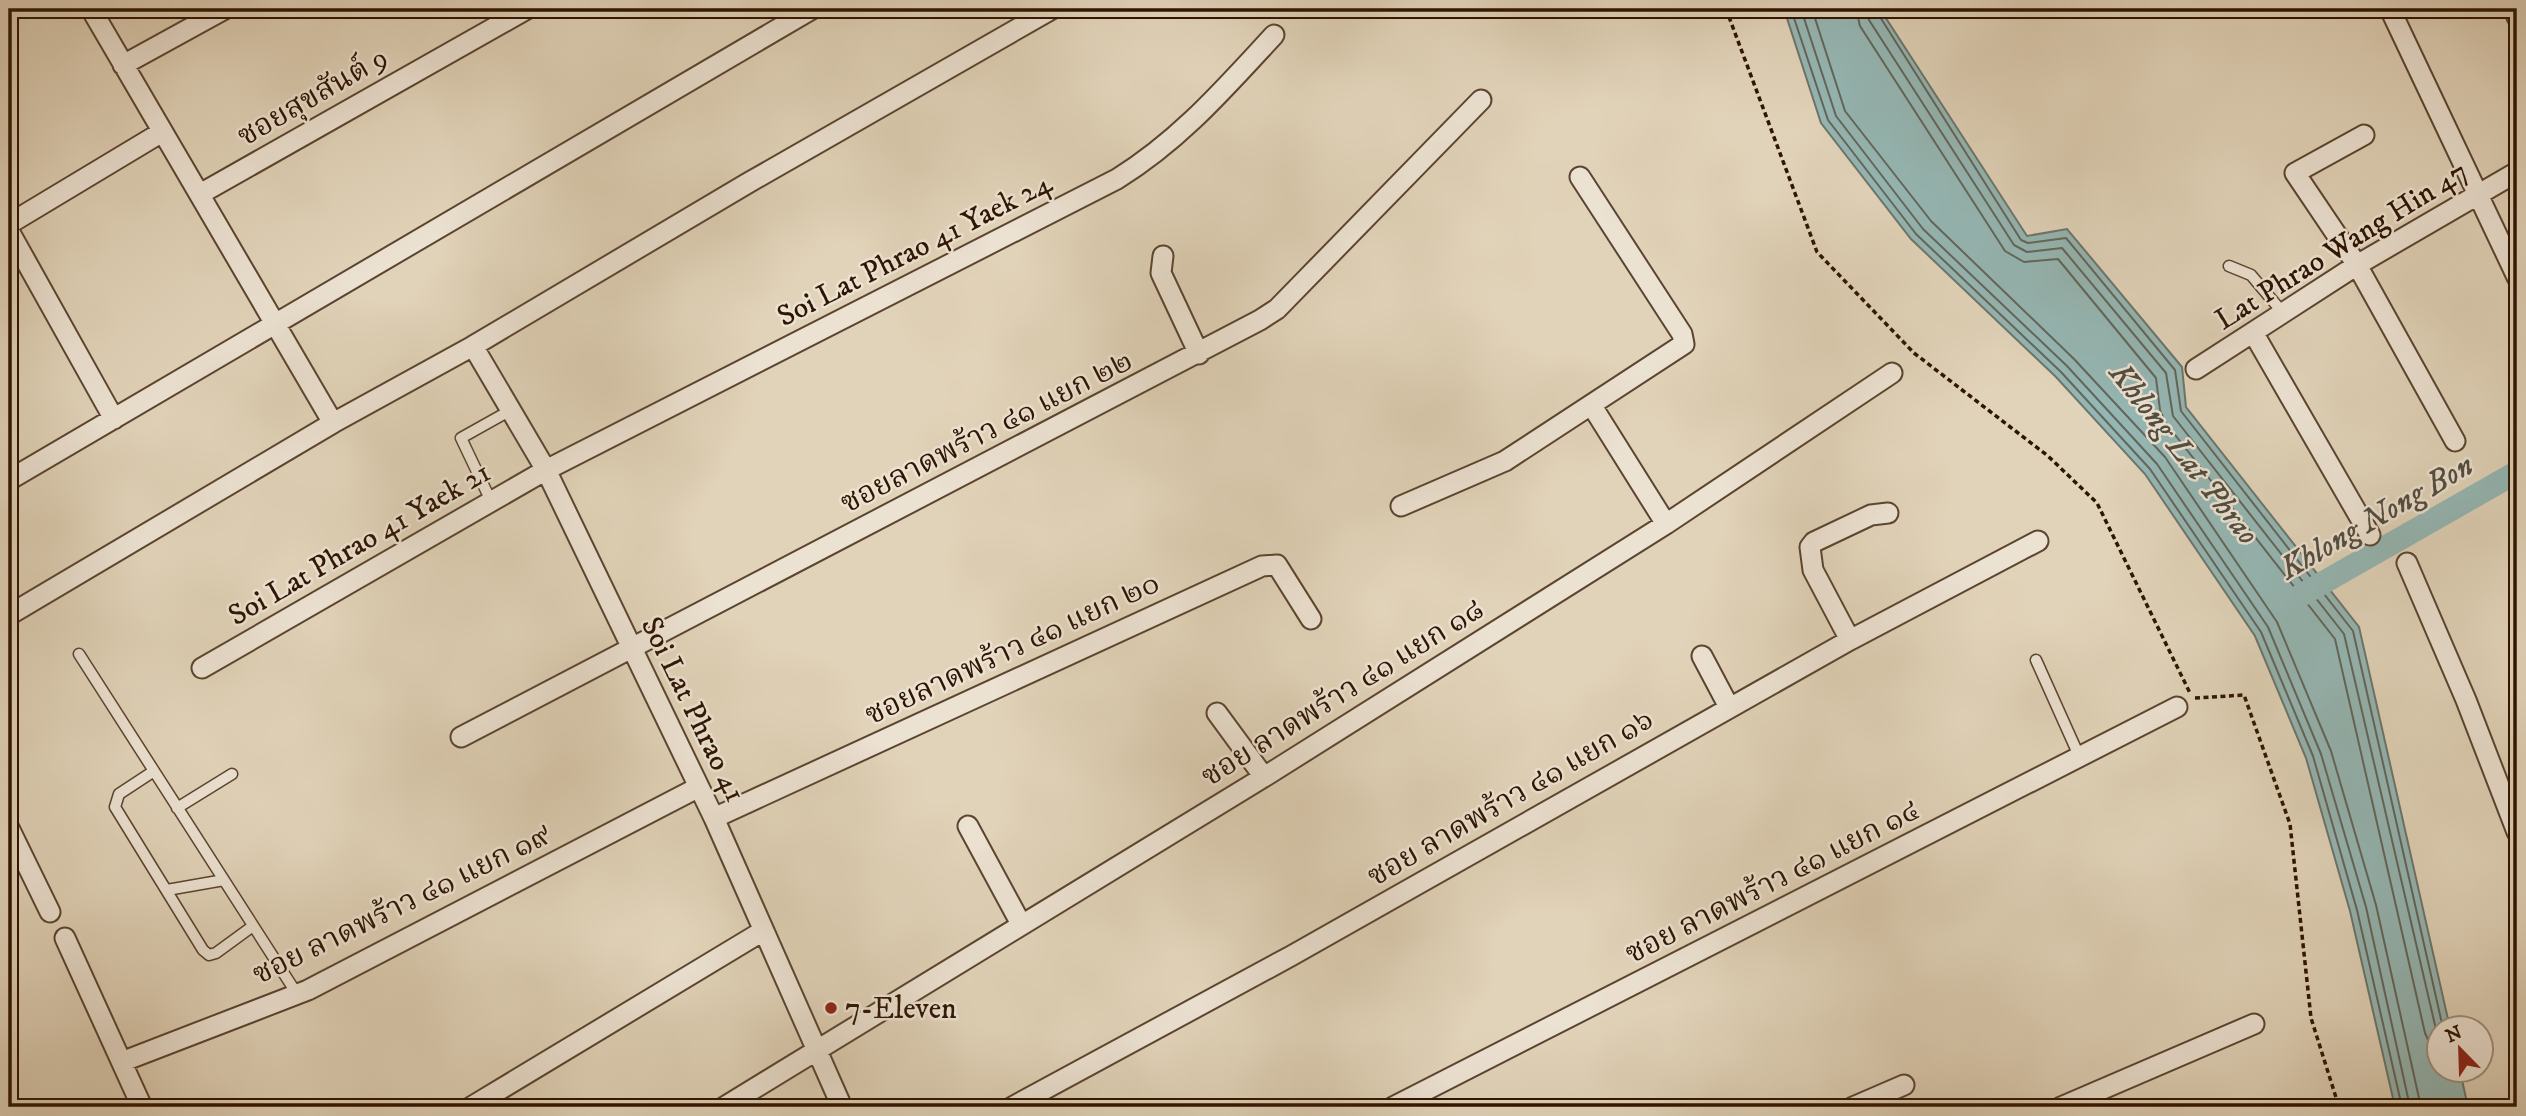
<svg xmlns="http://www.w3.org/2000/svg" width="2526" height="1116" font-family="'IM FELL DW Pica','Noto Serif Thai',serif">
<style>
.water{fill:#95b7b4;stroke:#6c766d;stroke-width:2}
.lines{fill:none;stroke-linecap:round;stroke-linejoin:round}
.shore{stroke:#62665b;stroke-width:2}
.canal{stroke:#95b7b4;stroke-width:23}
.lane-casing{stroke:#5b4430;stroke-width:13}
.street-casing{stroke:#5b4430;stroke-width:23}
.path{stroke:#2e1402;stroke-width:3.5;stroke-dasharray:5 3.5;stroke-linecap:butt}
.lane{stroke:#ece2d2;stroke-width:10}
.street{stroke:#ece2d2;stroke-width:19}
.poi-dot{fill:#8f2418;stroke:#ece2d2;stroke-width:2.5}
.labels{text-anchor:middle;stroke-width:5;stroke-linejoin:round;paint-order:stroke}
.street-label{font-size:30px;fill:#2e1402;stroke:#ece2d2}
.poi-label{font-size:30px;fill:#2e1402;stroke:#ece2d2;text-anchor:start}
.water-label{font-size:32px;font-style:italic;fill:#524d40;stroke:#ece2d2}
</style>
<rect width="100%" height="100%" fill="#e1d3b9"/>
<filter id="stains"><feTurbulence type="fractalNoise" baseFrequency=".00286" numOctaves="4"/><feColorMatrix values="0 0 0 0 .2 0 0 0 0 .09 0 0 0 0 .02 0 0 0 .5 -.17"/></filter>
<radialGradient id="worn" r=".72"><stop offset=".6" stop-color="#630" stop-opacity="0"/><stop offset="1" stop-color="#630" stop-opacity=".3"/></radialGradient>
<path class="water" d="M1784,9H1880L2027,236L2067,229L2182,367L2186,407L2359,627L2450,1028H2438V1070L2460,1071L2468,1107H2395L2350,911L2306,758L2255,636L2145,474L2056,377L1911,239L1821,123Z"/>
<g class="lines">
<path class="shore" d="M1791,9L1828,120L1916,234L2061,372L2150,469L2261,632L2313,756L2357,910L2402,1107
M1801,9L1836,116L1923,229L2067,366L2157,464L2268,627L2321,754L2366,907L2410,1107
M1812,9L1845,111L1931,221L2074,359L2165,457L2277,622L2331,751L2376,905L2421,1107
M1856,9L1860,26L2005,251L2024,262L2058,259L2156,378L2160,410L2165,422L2335,639L2425,1033L2430,1044L2438,1051
M1866,9L1869,20L2014,245L2027,252L2062,248L2166,373L2173,416L2344,634L2438,1038
M1875,9L2021,240L2028,243L2066,238L2175,370L2181,411L2353,631L2443,1028"/>
<path class="canal" d="M2298,597L2517,472"/>
<g class="lane-casing">
<path id="lane" d="M2229,266L2251,275L2284,314
M491,501L461,438L511,410
M79,654L297,994
M2036,660L2080,758
M154,771L119,794L115,807L203,950L209,955L216,953L253,926
M177,808L232,774
M167,890L224,880"/>
</g>
<g class="street-casing">
<path id="street" d="M91,9L333,423
M2390,9L2517,277
M2514,9L2517,17
M123,65L225,9
M2364,135L2295,173L2357,265L2455,441
M200,194L527,9
M9,224L162,132
M9,231L114,419
M1163,256L1161,273L1199,354
M2254,334L2370,535
M473,346L546,470L714,818L842,1107
M2196,369L2357,265L2517,172
M1592,406L1666,524
M9,480L812,9
M1401,506L1505,461L1684,344L1682,334L1580,177
M2407,563L2466,700L2517,832
M9,615L333,423L473,346L748,183L1052,9
M1850,640L1813,570L1810,547L1814,542L1871,515L1888,513
M1702,656L1729,707
M202,668L546,470L1117,179C1180,140 1224,89 1274,35
M1217,713L1264,777
M461,737L1260,320L1277,309L1481,100
M714,818L1262,566L1277,565L1311,619
M968,826L1021,924
M9,828L50,912
M65,938L142,1107
M124,1061L308,990L699,787
M471,1107L763,931
M724,1107L1264,777L1666,524L1892,373
M1012,1107L1291,956L1850,640L2038,541
M1393,1107L2177,707
M1853,1107L1904,1085
M2061,1107L2254,1024"/>
</g>
<path class="path" d="M1726,9L1817,252L1914,353L2048,456L2097,503L2190,693
M2195,698L2244,695L2290,824L2311,1018L2339,1107"/>
<use href="#lane" class="lane"/>
<use href="#street" class="street"/>
</g>
<circle class="poi-dot" cx="831" cy="1008" r="7"/>
<g class="labels">
<g class="street-label">
<text transform="translate(312 96) rotate(-30)" y="10">ซอยสุขสันต์ 9</text>
<text transform="translate(2341 245) rotate(-32)" y="10">Lat Phrao Wang Hin 47</text>
<text transform="translate(914 249) rotate(-27)" y="10">Soi Lat Phrao 41 Yaek 24</text>
<text transform="translate(986 431) rotate(-27)" y="10">ซอยลาดพร้าว ๔๑ แยก ๒๒</text>
<text transform="translate(359 543) rotate(-30)" y="10">Soi Lat Phrao 41 Yaek 21</text>
<text transform="translate(1012 648) rotate(-25)" y="10">ซอยลาดพร้าว ๔๑ แยก ๒๐</text>
<text transform="translate(1342 692) rotate(-32)" y="10">ซอย ลาดพร้าว ๔๑ แยก ๑๘</text>
<text transform="translate(694 709) rotate(64)" y="10">Soi Lat Phrao 41</text>
<text transform="translate(1510 797) rotate(-30)" y="10">ซอย ลาดพร้าว ๔๑ แยก ๑๖</text>
<text transform="translate(1772 881) rotate(-27)" y="10">ซอย ลาดพร้าว ๔๑ แยก ๑๔</text>
<text transform="translate(401 904) rotate(-26)" y="10">ซอย ลาดพร้าว ๔๑ แยก ๑๙</text>
</g>
<g class="poi-label">
<text x="845" y="1018">7-Eleven</text>
</g>
<g class="water-label">
<text transform="translate(2185 453) rotate(52)" y="11">Khlong Lat Phrao</text>
<text transform="translate(2376 516) rotate(-30)" y="11">Khlong Nong Bon</text>
</g>
</g>
<rect width="2526" height="1116" fill="none" stroke="#e1d3b9" stroke-width="35"/>
<rect x="10" y="10" width="2505" height="1095" fill="none" stroke="#2e1402" stroke-width="3.5"/>
<rect x="18" y="18" width="2491" height="1081" fill="none" stroke="#2e1402" stroke-width="2"/>
<g transform="translate(2460 1049) rotate(337)"><circle r="33" fill="#ece2d2" stroke="#a0907f" stroke-width="2"/>
<path d="M0-5L12 26L0 18L-12 26Z" fill="#8f2418"/>
<text y="-10" font-size="19" font-weight="bold" text-anchor="middle" fill="#2e1402">N</text>
</g>
<rect width="100%" height="100%" filter="url(#stains)"/>
<rect width="100%" height="100%" fill="url(#worn)"/>
</svg>
